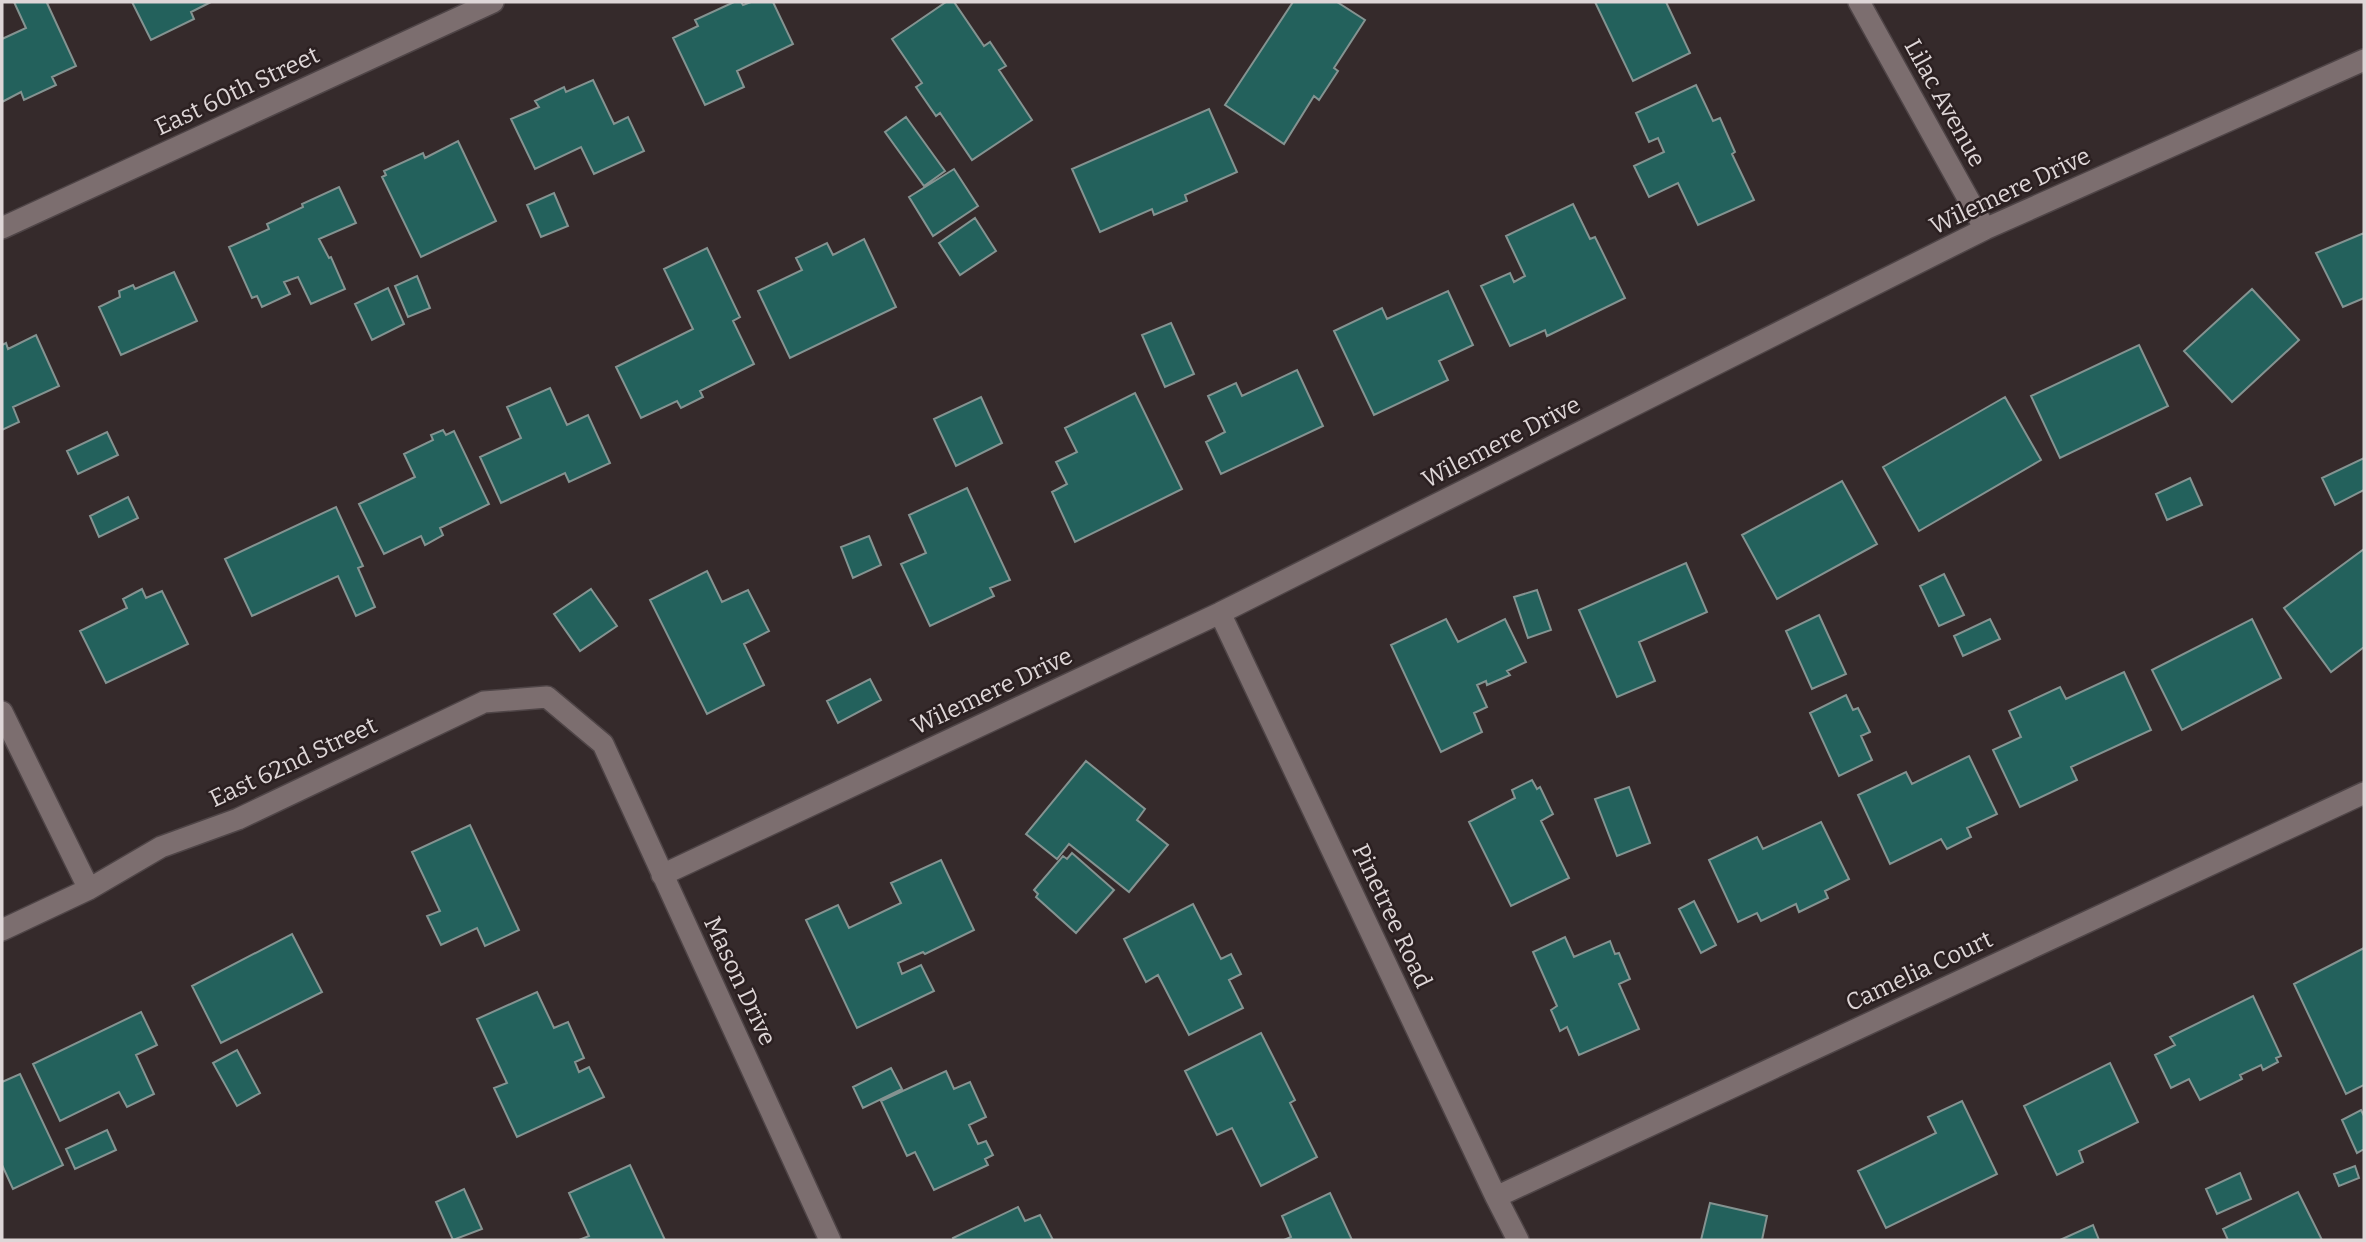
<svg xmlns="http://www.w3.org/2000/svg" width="2366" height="1242" font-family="Bitter,serif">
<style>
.building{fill:#23615c;stroke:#849391;stroke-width:2}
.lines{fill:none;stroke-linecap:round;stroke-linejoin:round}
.minor-casing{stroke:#4f4547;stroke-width:24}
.minor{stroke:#7c6e6f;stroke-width:21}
.labels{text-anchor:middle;stroke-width:5;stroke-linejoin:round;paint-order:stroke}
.street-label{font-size:24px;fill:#ded6d7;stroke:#2b2021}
</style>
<rect width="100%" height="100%" fill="#352a2b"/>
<path class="building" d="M14,2H50L47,3L76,66L52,77L56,85L24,100L21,92L2,102V39L26,28Z
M132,2H211L191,12L194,19L151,40Z
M734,2H741L743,5L751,2H773L793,44L737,71L744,87L705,105L673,38L698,26L695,20Z
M946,2H954L984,46L990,42L1006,66L999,70L1032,120L972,160L940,113L936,116L916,87L922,83L892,39Z
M1293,2H1337L1365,20L1334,68L1338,71L1319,100L1314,96L1284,144L1225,105Z
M1595,2H1666L1690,53L1633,81Z
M593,80L614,124L628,117L644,151L594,174L581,147L535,169L511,119L539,107L535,101L564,87L566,92Z
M1696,85L1713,121L1720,118L1735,152L1732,154L1754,200L1698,225L1678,183L1649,197L1634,166L1664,152L1658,138L1649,142L1636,113Z
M1209,109L1237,172L1185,195L1187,201L1154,215L1152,209L1100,232L1072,169Z
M906,117L945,171L924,186L885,132Z
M458,141L496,221L421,257L382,177L386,175L384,171L423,153L425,158Z
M954,169L978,206L933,236L909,197Z
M339,187L356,223L319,239L329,258L331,257L345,289L311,304L298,277L284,282L290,294L262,307L257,296L252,298L229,247L269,229L267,224L303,207L302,204Z
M554,193L568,226L541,237L527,205Z
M1573,204L1590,239L1595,237L1625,298L1547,336L1545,330L1510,346L1481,286L1510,273L1514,282L1525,276L1506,236Z
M975,218L996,251L960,275L939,243Z
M2364,233V298L2343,307L2316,253Z
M864,239L896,307L790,358L758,291L802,270L796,258L827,243L833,255Z
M707,248L740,317L733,321L754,364L700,391L703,397L681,408L677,401L641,418L616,367L693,329L664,269Z
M174,272L197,321L121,355L99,307L120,297L119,291L133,285L135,289Z
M417,276L430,308L408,317L395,286Z
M388,288L404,324L372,340L355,304Z
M2252,289L2299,340L2232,402L2184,351Z
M1448,291L1473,345L1439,361L1448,380L1374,415L1334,331L1382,308L1387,319Z
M1171,323L1194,374L1165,387L1142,335Z
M36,335L59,386L13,407L19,422L2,430V345L6,343L8,349Z
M2139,345L2168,406L2060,458L2031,396Z
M1297,370L1323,426L1221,474L1206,442L1225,432L1208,396L1236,383L1242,396Z
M550,388L567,425L588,415L610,463L569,482L565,473L501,503L480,457L521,438L507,407Z
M1135,393L1182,489L1075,542L1052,492L1067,484L1056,462L1077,452L1065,428Z
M981,397L1002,443L956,466L934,419Z
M2005,397L2041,460L1919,531L1883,467Z
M443,430L446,435L454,431L489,504L440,528L443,535L425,545L421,536L384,554L359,504L415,477L404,454L433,440L431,435Z
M107,432L118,455L78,474L67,451Z
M2364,458V490L2335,505L2322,478Z
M2190,478L2202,505L2167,520L2156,494Z
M1842,481L1877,544L1777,599L1742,535Z
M967,488L1010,580L990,588L994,596L930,626L901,564L926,553L909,515Z
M128,497L138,518L99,537L90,516Z
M336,507L363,566L358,568L375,607L356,616L338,576L252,616L225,559Z
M869,536L881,565L853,578L841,547Z
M2364,549V647L2331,672L2284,608Z
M1686,563L1707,612L1639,642L1655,681L1617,697L1579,610Z
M707,571L722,602L748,590L769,631L744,644L764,685L707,714L650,600Z
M1944,574L1964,615L1939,626L1920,586Z
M142,589L146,598L162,591L188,644L106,683L80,631L127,608L123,599Z
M591,589L617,626L580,651L554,614Z
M1537,590L1551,630L1528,638L1514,597Z
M1819,615L1846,674L1812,689L1786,631Z
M1446,619L1458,642L1505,619L1526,662L1507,671L1510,675L1487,685L1486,681L1477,685L1487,707L1474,713L1482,732L1441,752L1391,645Z
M1990,619L2000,639L1963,656L1954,636Z
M2252,619L2281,678L2182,730L2152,670Z
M2124,672L2151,730L2071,767L2077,780L2020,807L1993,750L2021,737L2009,711L2060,687L2066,699Z
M870,679L881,700L838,723L827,701Z
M1846,695L1853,710L1858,708L1870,732L1861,736L1872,760L1839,776L1810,713Z
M1969,756L1997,814L1967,828L1971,837L1947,849L1941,839L1890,864L1858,795L1906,772L1912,784Z
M1086,761L1145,809L1137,820L1168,845L1129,892L1069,844L1057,859L1026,834Z
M1532,780L1537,789L1540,787L1553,814L1541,821L1569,878L1511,906L1469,822L1515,798L1512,790Z
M1629,787L1650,843L1617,856L1595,799Z
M1821,822L1849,879L1825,891L1828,898L1799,912L1796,904L1761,921L1757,913L1738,922L1709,860L1757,837L1763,849Z
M470,825L519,930L485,946L477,928L441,945L427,916L440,911L412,852Z
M1072,853L1114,890L1076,933L1036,897L1038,894L1034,890L1063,856L1067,859Z
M941,860L974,930L925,954L923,952L898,963L902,974L921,965L934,991L857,1028L806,920L838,905L849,928L901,903L891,883Z
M1694,901L1716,945L1701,953L1679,909Z
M1193,904L1221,959L1231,954L1241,974L1229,980L1243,1008L1189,1035L1158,975L1146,982L1124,939Z
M292,934L322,992L221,1043L192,986Z
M1565,937L1574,957L1610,941L1615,954L1619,953L1630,979L1619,984L1639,1029L1579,1055L1567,1027L1560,1031L1551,1010L1557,1006L1533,952Z
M2364,948V1085L2346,1094L2294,984Z
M537,992L554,1028L568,1022L584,1058L575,1062L579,1072L589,1067L604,1097L517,1137L494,1088L507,1083L477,1019Z
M2253,996L2281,1056L2276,1058L2278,1062L2263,1070L2261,1065L2240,1075L2242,1079L2200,1100L2189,1079L2171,1088L2155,1055L2175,1045L2170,1037Z
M141,1012L157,1045L136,1055L154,1094L127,1107L119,1092L60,1121L33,1064Z
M1261,1033L1295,1100L1290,1103L1317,1157L1261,1186L1232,1128L1217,1135L1185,1071Z
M237,1050L260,1093L237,1106L213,1063Z
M2110,1063L2138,1122L2079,1151L2083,1162L2057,1175L2024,1106Z
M891,1068L902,1089L863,1108L853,1087Z
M946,1071L954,1089L970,1082L986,1117L969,1125L978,1144L986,1141L993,1155L985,1159L988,1165L934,1190L915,1152L907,1156L881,1101Z
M20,1074L63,1165L13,1189L2,1165V1082Z
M1962,1101L1997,1174L1886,1228L1858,1171L1936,1133L1928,1117Z
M2361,1110L2364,1116V1149L2357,1153L2342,1120Z
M107,1130L116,1150L75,1169L66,1149Z
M630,1165L665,1240H579L589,1236L569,1193Z
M2355,1166L2359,1178L2339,1186L2334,1174Z
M2240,1173L2251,1199L2217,1214L2206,1189Z
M464,1189L482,1229L453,1240L436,1202Z
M2298,1192L2322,1240H2228L2223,1229Z
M1330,1193L1352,1240H1284L1291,1237L1282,1216Z
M1710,1203L1767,1216L1762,1240H1701Z
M1018,1207L1025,1221L1040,1215L1053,1240H954L953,1238Z
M2093,1225L2099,1240H2060Z"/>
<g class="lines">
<g class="minor-casing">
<path id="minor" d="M1859,2L1985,229
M2,228L493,2
M1220,613L1496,1197L1518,1240
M2,712L89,889
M662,875L1220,613L1985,229L2364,60
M2,930L89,889L161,847L238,819L484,702L547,697L603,744L830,1240
M1496,1197L2364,793"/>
</g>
<use href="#minor" class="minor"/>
</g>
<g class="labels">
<g class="street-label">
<text transform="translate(237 91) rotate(-25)" y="8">East 60th Street</text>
<text transform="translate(1945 103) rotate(61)" y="8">Lilac Avenue</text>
<text transform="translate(2010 191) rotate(-25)" y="8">Wilemere Drive</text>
<text transform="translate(1501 442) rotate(-27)" y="8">Wilemere Drive</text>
<text transform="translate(992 691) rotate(-25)" y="8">Wilemere Drive</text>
<text transform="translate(293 762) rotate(-25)" y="8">East 62nd Street</text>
<text transform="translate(1392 916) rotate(65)" y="8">Pinetree Road</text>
<text transform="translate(1919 971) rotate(-25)" y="8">Camelia Court</text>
<text transform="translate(740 981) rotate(65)" y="8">Mason Drive</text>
</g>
</g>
<rect width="2366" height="1242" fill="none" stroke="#ded6d7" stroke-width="7"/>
</svg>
